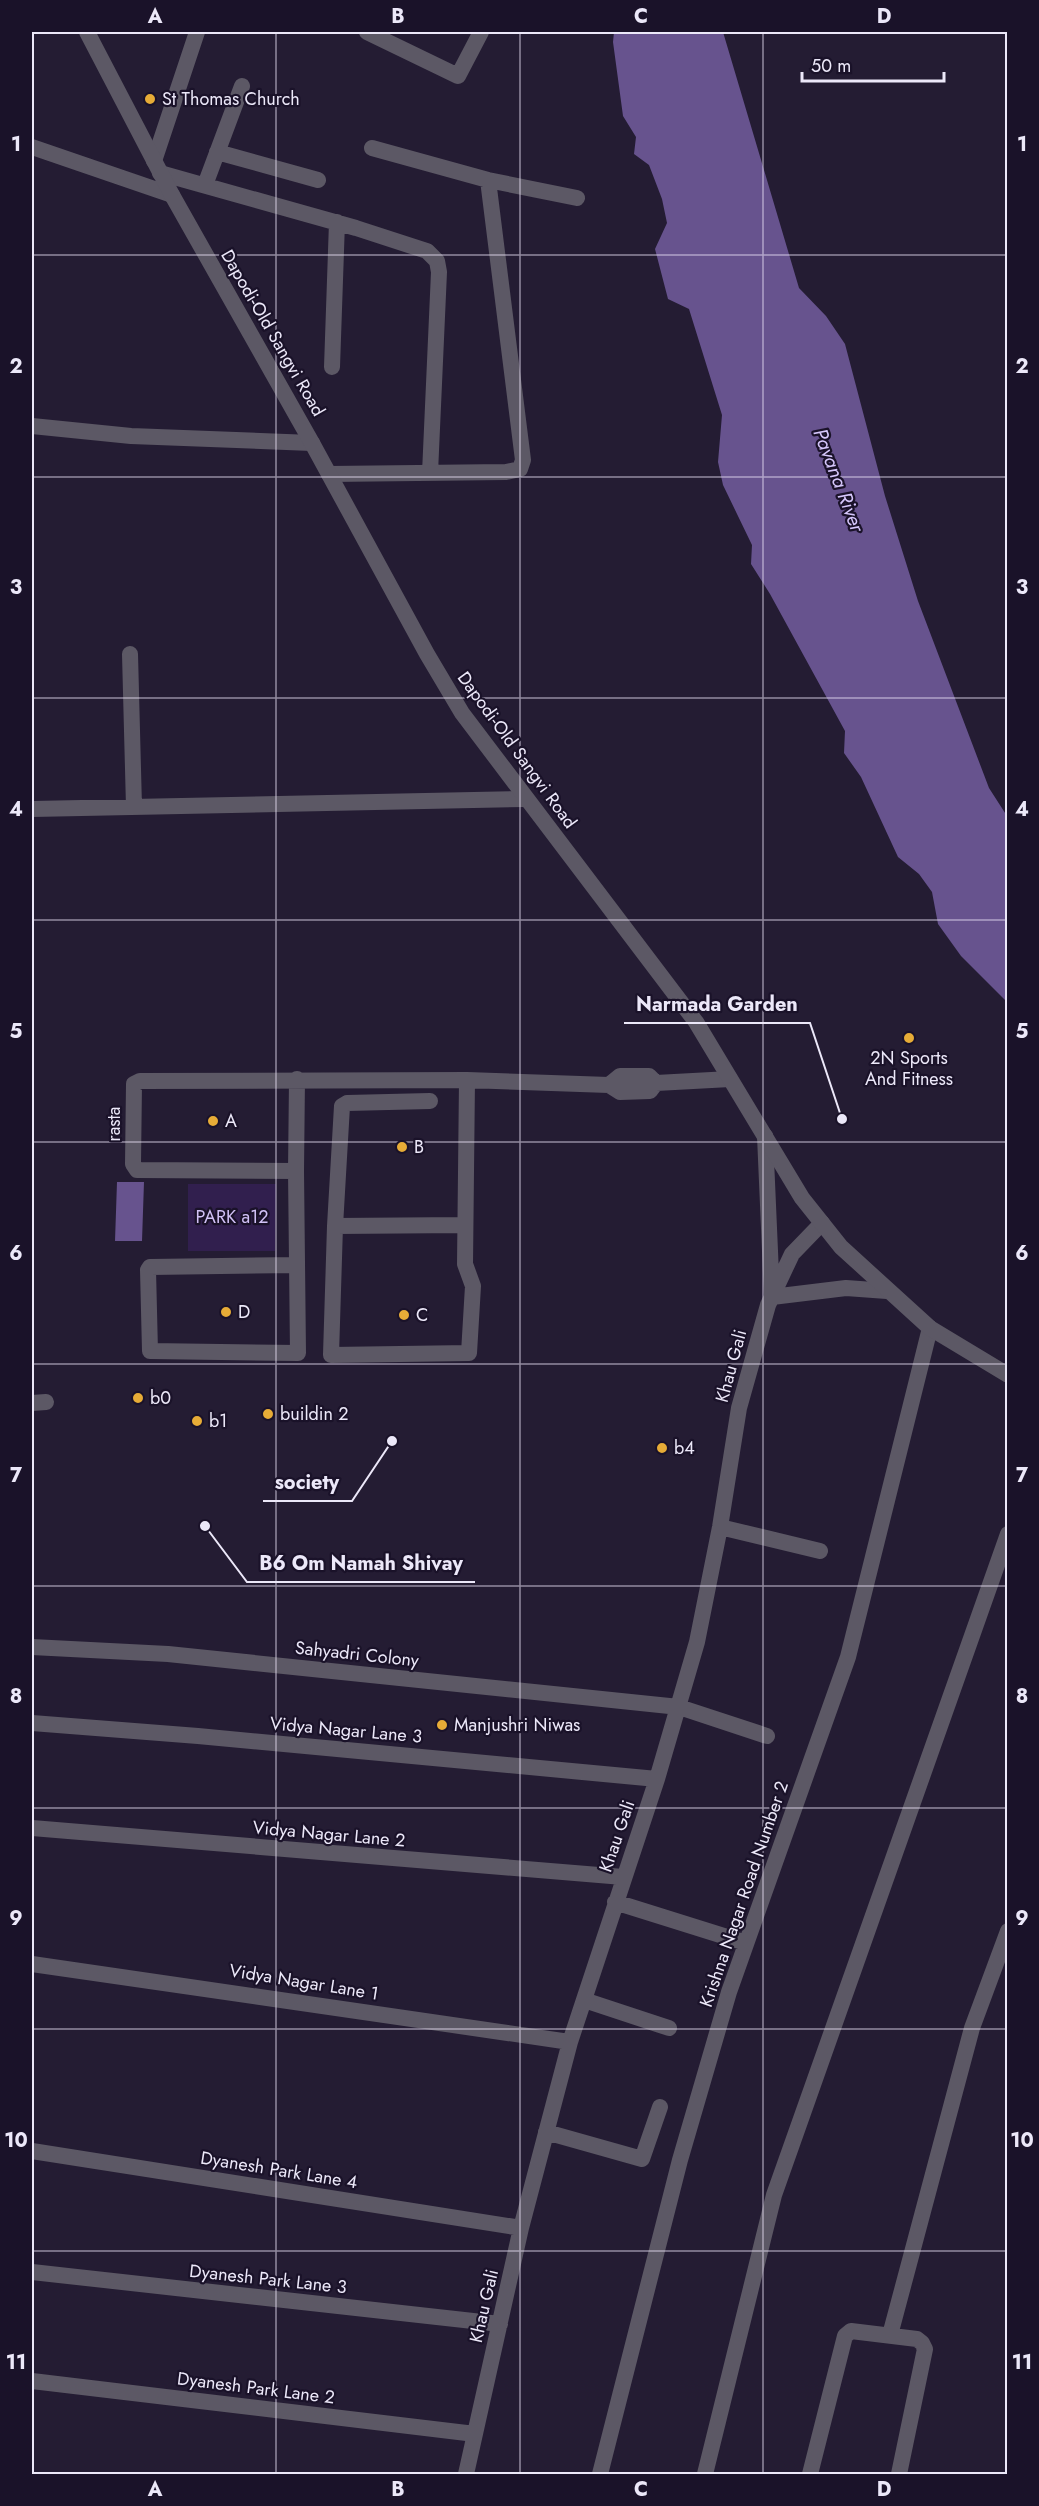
<svg xmlns="http://www.w3.org/2000/svg" width="1039" height="2506" font-family="Jost,sans-serif">
<style>
.green{fill:#311f4e}
.water{fill:#67538e}
.lines{fill:none;stroke-linecap:round;stroke-linejoin:round}
.minor{stroke:#5c5865;stroke-width:16}
.tertiary{stroke:#5c5865;stroke-width:16}
.grid{fill:none;stroke:#ece8f9;stroke-width:1.5;stroke-opacity:0.55}
.poi-dot{fill:#e7ac37;stroke:#1a1229;stroke-width:2}
.labels{text-anchor:middle;stroke-width:4.5;stroke-linejoin:round;paint-order:stroke}
.poi-label{font-size:18px;fill:#ece8f9;stroke:#1a1229;text-anchor:start}
.street-label{font-size:18px;fill:#ece8f9;stroke:#1a1229}
.park-label{font-size:18px;fill:#d1c1f6;stroke:#1a1229}
.water-label{font-size:20px;font-style:italic;fill:#d6c7fc;stroke:#1a1229}
.leader{fill:none;stroke:#ece8f9;stroke-width:2}
.callout-dot{fill:#ece8f9;stroke:#1a1229;stroke-width:2}
.callout-label{font-size:20px;text-anchor:middle;font-weight:bold;fill:#ece8f9;stroke:#1a1229;stroke-width:4.5;stroke-linejoin:round;paint-order:stroke}
.neatline{fill:none;stroke:#ece8f9;stroke-width:2}
.grid-label{font-size:20px;text-anchor:middle;font-weight:bold;fill:#ece8f9}
</style>
<rect width="100%" height="100%" fill="#241c33"/>
<path class="green" d="M188,1184H276L275,1251H188Z"/>
<path class="water" d="M614,32H723L799,288L826,316L845,344L885,496L918,601L989,788L1007,816V1002L961,956L938,924L932,892L919,874L898,857L861,777L844,753L845,731L770,594L751,564L752,545L723,485L718,462L722,415L689,309L668,299L655,249L667,223L662,199L649,165L634,154L636,137L623,116L613,42Z
M117,1182H144L142,1241H115Z"/>
<g class="lines">
<path class="minor" d="M367,32L458,76L481,32
M32,147L172,195
M372,148L488,180L577,198
M217,152L318,180
M154,161L197,32
M160,173L356,228L427,251L437,261L439,272L430,473
M205,185L242,86
M332,367L337,222
M32,426L131,436L312,443
M329,474L506,472L520,469L523,460L488,180
M130,654L134,807
M32,809L525,799
M620,1076H649L656,1083L650,1091L620,1092L609,1085Z
M656,1083L730,1079
M765,1136L772,1297L846,1288L887,1291
M296,1171L297,1079
M465,1225L335,1226L331,1355L469,1353L473,1286L465,1264L467,1080L609,1085
M335,1226L342,1106L347,1103L430,1101
M297,1265L150,1267L148,1270L150,1351L298,1353L296,1171L137,1170L133,1164L134,1084L140,1081L467,1080
M32,1403L46,1402
M720,1527L820,1551
M32,1647L168,1654L679,1707L767,1736
M32,1723L198,1736L657,1779
M32,1828L623,1877
M615,1902L746,1943
M32,1964L570,2042
M584,2000L669,2028
M546,2132L642,2159L660,2107
M32,2151L521,2228
M32,2272L500,2324
M890,2335L972,2028L1008,1931
M32,2381L475,2434
M466,2474L521,2228L570,2042L657,1779L697,1642L720,1527L739,1408L768,1305L792,1254L822,1223
M600,2474L680,2160L729,1992L848,1657L930,1328
M705,2474L774,2195L1008,1534
M810,2474L845,2336L851,2331L917,2339L922,2343L925,2349L899,2474"/>
<path class="tertiary" d="M87,32L172,195L312,443L427,654L462,713L696,1022L802,1198L841,1247L930,1328L1008,1375"/>
</g>
<path class="grid" d="M276,32V2474M520,32V2474M763,32V2474M32,255H1008M32,477H1008M32,698H1008M32,920H1008M32,1142H1008M32,1364H1008M32,1586H1008M32,1808H1008M32,2029H1008M32,2251H1008"/>
<g class="poi-dot">
<circle cx="150" cy="99" r="6"/>
<circle cx="909" cy="1038" r="6"/>
<circle cx="213" cy="1121" r="6"/>
<circle cx="402" cy="1147" r="6"/>
<circle cx="226" cy="1312" r="6"/>
<circle cx="404" cy="1315" r="6"/>
<circle cx="138" cy="1398" r="6"/>
<circle cx="268" cy="1414" r="6"/>
<circle cx="197" cy="1421" r="6"/>
<circle cx="662" cy="1448" r="6"/>
<circle cx="442" cy="1725" r="6"/>
</g>
<g class="labels">
<g class="poi-label">
<text x="162" y="105">St Thomas Church</text>
<text x="909" y="1064" text-anchor="middle">2N Sports<tspan x="909" dy="21">And Fitness</tspan></text>
<text x="225" y="1127">A</text>
<text x="414" y="1153">B</text>
<text x="238" y="1318">D</text>
<text x="416" y="1321">C</text>
<text x="150" y="1404">b0</text>
<text x="280" y="1420">buildin 2</text>
<text x="209" y="1427">b1</text>
<text x="674" y="1454">b4</text>
<text x="454" y="1731">Manjushri Niwas</text>
</g>
<g class="street-label">
<text transform="translate(273 333) rotate(60)" y="6">Dapodi-Old Sangvi Road</text>
<text transform="translate(517 750) rotate(54)" y="6">Dapodi-Old Sangvi Road</text>
<text transform="translate(114 1124) rotate(-90)" y="6">rasta</text>
<text transform="translate(731 1366) rotate(-75)" y="6">Khau Gali</text>
<text transform="translate(357 1654) rotate(6)" y="6">Sahyadri Colony</text>
<text transform="translate(346 1730) rotate(5)" y="6">Vidya Nagar Lane 3</text>
<text transform="translate(329 1834) rotate(5)" y="6">Vidya Nagar Lane 2</text>
<text transform="translate(617 1836) rotate(-71)" y="6">Khau Gali</text>
<text transform="translate(744 1894) rotate(-71)" y="6">Krishna Nagar Road Number 2</text>
<text transform="translate(304 1982) rotate(9)" y="6">Vidya Nagar Lane 1</text>
<text transform="translate(279 2170) rotate(9)" y="6">Dyanesh Park Lane 4</text>
<text transform="translate(268 2279) rotate(6)" y="6">Dyanesh Park Lane 3</text>
<text transform="translate(484 2306) rotate(-77)" y="6">Khau Gali</text>
<text transform="translate(256 2388) rotate(7)" y="6">Dyanesh Park Lane 2</text>
</g>
<g class="park-label">
<text x="232" y="1223">PARK a12</text>
</g>
<g class="water-label">
<text transform="translate(839 480) rotate(69)" y="7">Pavana River</text>
</g>
</g>
<path class="leader" d="M842 1119L810 1023H624M392 1441L352 1501H263M205 1526L247 1582H475"/>
<g class="callout-dot">
<circle cx="842" cy="1119" r="6"/>
<circle cx="392" cy="1441" r="6"/>
<circle cx="205" cy="1526" r="6"/>
</g>
<g class="callout-label">
<text x="717" y="1011">Narmada Garden</text>
<text x="307" y="1489">society</text>
<text x="361" y="1570">B6 Om Namah Shivay</text>
</g>
<rect width="1039" height="2506" fill="none" stroke="#1a1229" stroke-width="66"/>
<path d="M802 72v9h142v-9" fill="none" stroke="#ece8f9" stroke-width="3"/>
<text x="811" y="72" font-size="18" fill="#ece8f9" stroke="#1a1229" stroke-width="4.5" paint-order="stroke">50 m</text>
<rect x="33" y="33" width="973" height="2440" class="neatline"/>
<g class="grid-label">
<text x="155" y="23">A</text>
<text x="398" y="23">B</text>
<text x="641" y="23">C</text>
<text x="884" y="23">D</text>
<text x="16" y="151">1</text>
<text x="1022" y="151">1</text>
<text x="16" y="373">2</text>
<text x="1022" y="373">2</text>
<text x="16" y="594">3</text>
<text x="1022" y="594">3</text>
<text x="16" y="816">4</text>
<text x="1022" y="816">4</text>
<text x="16" y="1038">5</text>
<text x="1022" y="1038">5</text>
<text x="16" y="1260">6</text>
<text x="1022" y="1260">6</text>
<text x="16" y="1482">7</text>
<text x="1022" y="1482">7</text>
<text x="16" y="1703">8</text>
<text x="1022" y="1703">8</text>
<text x="16" y="1925">9</text>
<text x="1022" y="1925">9</text>
<text x="16" y="2147">10</text>
<text x="1022" y="2147">10</text>
<text x="16" y="2369">11</text>
<text x="1022" y="2369">11</text>
<text x="155" y="2496">A</text>
<text x="398" y="2496">B</text>
<text x="641" y="2496">C</text>
<text x="884" y="2496">D</text>
</g>
</svg>
